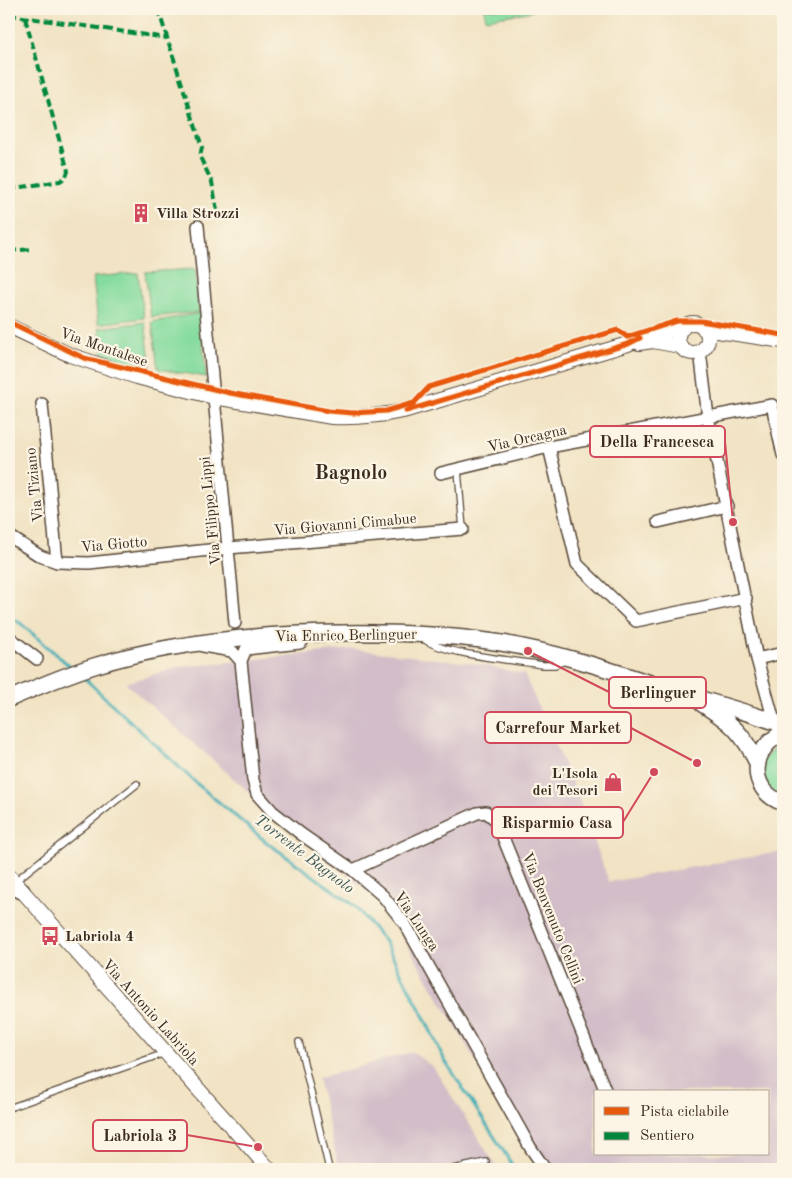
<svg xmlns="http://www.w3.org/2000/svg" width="792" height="1178" font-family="'Old Standard TT',serif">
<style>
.industrial{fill:#d2bdc8;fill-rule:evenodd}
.green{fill:#84db9f;stroke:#60825e}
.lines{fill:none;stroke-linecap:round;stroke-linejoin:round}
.stream{stroke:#3daeb7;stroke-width:3}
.service-casing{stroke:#564637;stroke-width:8}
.minor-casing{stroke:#564637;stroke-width:14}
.tertiary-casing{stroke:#564637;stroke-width:16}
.secondary-casing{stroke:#564637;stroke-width:18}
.service{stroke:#fff;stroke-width:5.5}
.minor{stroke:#fff;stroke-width:11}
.tertiary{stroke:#fff;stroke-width:14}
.secondary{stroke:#fff;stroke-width:15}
.quiet{stroke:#00873e;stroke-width:4;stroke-dasharray:8 4;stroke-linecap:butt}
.cycleway-casing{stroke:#fcf5e5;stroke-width:8}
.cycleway{stroke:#e8590c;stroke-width:5}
.labels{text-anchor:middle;stroke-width:4.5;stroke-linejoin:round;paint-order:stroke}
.poi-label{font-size:15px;font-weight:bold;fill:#3b2a1e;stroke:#fcf5e5;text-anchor:start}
.street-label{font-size:15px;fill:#3b2a1e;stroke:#fcf5e5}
.water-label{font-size:16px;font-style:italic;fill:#3c5854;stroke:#fcf5e5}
.district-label{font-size:20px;font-weight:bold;fill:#3b2a1e;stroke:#fcf5e5}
.leader{fill:none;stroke:#d1495b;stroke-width:2}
.callout-dot{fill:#d1495b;stroke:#fcf5e5;stroke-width:2}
.callout{fill:#fcf5e5;stroke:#d1495b;stroke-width:2}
.callout-label{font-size:16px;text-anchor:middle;font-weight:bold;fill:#3b2a1e}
</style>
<rect width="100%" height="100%" fill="#fcf5e5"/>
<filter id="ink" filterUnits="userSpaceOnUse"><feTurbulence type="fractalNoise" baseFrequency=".02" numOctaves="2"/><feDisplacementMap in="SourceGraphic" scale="10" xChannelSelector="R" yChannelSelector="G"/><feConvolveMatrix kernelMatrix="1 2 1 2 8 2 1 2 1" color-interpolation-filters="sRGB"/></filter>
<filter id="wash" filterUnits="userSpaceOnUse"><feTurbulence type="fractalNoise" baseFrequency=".0096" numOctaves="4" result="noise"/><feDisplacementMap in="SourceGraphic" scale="20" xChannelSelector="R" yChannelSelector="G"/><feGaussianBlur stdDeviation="1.12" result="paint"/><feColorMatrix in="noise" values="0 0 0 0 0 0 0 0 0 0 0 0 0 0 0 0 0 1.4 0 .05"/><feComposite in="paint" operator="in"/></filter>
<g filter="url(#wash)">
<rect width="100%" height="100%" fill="#f1e3c3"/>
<path class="industrial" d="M353,649L478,664L524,674L577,793L609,882L783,851V1169H539L383,903L306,842L125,683L180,667ZM596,1092H768V1154H596Z
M412,1052L433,1067L498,1169H339L318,1078Z"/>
<path class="green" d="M484,9H534V11L486,19Z
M195,269L199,312L151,317L145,272Z
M138,273L144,318L98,324L93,277Z
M200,313L206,377L158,369L152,322Z
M145,322L151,367L103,354L99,328Z
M783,737V798L767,787L761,763Z"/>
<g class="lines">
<path class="stream" d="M9,616L20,623L72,668
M81,675L196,783L265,841L355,906L385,942L425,1019L444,1059L515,1169"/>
</g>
</g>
<g filter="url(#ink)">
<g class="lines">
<g class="service-casing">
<path id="service" d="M458,470L463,529
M422,638C443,655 514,660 543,665H555L565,661
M14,882L137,784
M299,1042L329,1169
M9,1108L165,1053
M453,1169L486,1162"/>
</g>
<g class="minor-casing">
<path id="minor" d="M198,226L235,623
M700,351L708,417L757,659L774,721
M42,404L57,562
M549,447L577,564L636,621L746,598
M441,473L549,447L772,405L783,455
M658,522L727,506
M9,536L40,556L57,562L89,563L228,548L463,529
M309,634L300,643L246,649L241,661L253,780L257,794L272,811L301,834L353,870L383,896L405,924L530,1147L545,1169
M9,637L37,659
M203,646L232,651L241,661
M757,659L783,653
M353,870L477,813L486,812L496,820L606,1092"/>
</g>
<g class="tertiary-casing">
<path id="tertiary" d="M678 338a15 15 0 1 1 30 0a15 15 0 1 1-30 0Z
M9,326L70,355L137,377L214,397L332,417C357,418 379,416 403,411L628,344C647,335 663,330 683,328
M704,329L783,341
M639,343L653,341L680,346
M9,876L269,1169"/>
</g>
<g class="secondary-casing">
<path id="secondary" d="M9,699C37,687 65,675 94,666C154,647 217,639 280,635C352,631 424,631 495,642C560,652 622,674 684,694C717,704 751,713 783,725
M702,704C730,722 743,732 757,763
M783,733C750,748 747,790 783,803
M9,885L22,891"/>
</g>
<use href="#service" class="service"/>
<use href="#minor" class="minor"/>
<use href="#tertiary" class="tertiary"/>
<use href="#secondary" class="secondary"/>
<path class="quiet" d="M158,9L202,147L200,157L212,182L217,210
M9,15L167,38
M9,189L60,181L66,177L68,171L25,18
M9,251L32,249"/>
<g class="cycleway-casing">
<path id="cycleway" d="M9,322L84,358L230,393L329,411L353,413L386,411L414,403L429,387L618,330L627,337L677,321H701L783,335
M406,411L628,344L640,338"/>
</g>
<use href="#cycleway" class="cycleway"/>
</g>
</g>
<defs>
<g id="building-bare" transform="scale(1.5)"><path d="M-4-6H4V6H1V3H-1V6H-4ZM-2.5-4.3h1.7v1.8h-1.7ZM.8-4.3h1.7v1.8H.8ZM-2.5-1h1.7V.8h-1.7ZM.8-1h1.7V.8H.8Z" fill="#d1495b" stroke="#fcf5e5" stroke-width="2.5" paint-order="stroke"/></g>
<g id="shop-bare" transform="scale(1.5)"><path d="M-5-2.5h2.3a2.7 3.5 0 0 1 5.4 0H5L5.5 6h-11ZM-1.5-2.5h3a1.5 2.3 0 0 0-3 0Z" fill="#d1495b" stroke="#fcf5e5" stroke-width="2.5" paint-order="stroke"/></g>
<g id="bus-bare" transform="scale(1.5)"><path d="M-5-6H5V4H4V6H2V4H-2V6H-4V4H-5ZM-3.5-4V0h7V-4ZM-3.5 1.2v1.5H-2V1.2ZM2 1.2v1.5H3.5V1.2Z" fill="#d1495b" stroke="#fcf5e5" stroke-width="2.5" paint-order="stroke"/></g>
</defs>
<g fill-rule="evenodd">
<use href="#building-bare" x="141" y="213"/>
<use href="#shop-bare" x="613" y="782"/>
<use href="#bus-bare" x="50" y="936"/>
</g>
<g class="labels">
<g class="poi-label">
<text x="156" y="218">Villa Strozzi</text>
<text x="598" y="778" text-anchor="end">L'Isola<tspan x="598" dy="17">dei Tesori</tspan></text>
<text x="65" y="941">Labriola 4</text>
</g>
<g class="street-label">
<text transform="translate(104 347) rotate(19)" y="5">Via Montalese</text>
<text transform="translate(527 438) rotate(-13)" y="5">Via Orcagna</text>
<text transform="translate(34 485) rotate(-96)" y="5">Via Tiziano</text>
<text transform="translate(210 511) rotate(-96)" y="5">Via Filippo Lippi</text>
<text transform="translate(345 524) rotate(-5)" y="5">Via Giovanni Cimabue</text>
<text transform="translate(114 544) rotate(-5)" y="5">Via Giotto</text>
<text transform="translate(346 635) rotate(-1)" y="5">Via Enrico Berlinguer</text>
<text transform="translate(553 918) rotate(68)" y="5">Via Benvenuto Cellini</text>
<text transform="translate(417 921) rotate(56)" y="5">Via Lunga</text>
<text transform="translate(151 1012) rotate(48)" y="5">Via Antonio Labriola</text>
</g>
<g class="water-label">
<text transform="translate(305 853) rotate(37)" y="6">Torrente Bagnolo</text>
</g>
<g class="district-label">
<text x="351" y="479">Bagnolo</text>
</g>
</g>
<path class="leader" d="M733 522L725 442M528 651L609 692M697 763L631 728M654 772L623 822M258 1147L187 1135"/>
<g class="callout-dot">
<circle cx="733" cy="522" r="5"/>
<circle cx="528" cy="651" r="5"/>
<circle cx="697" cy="763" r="5"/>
<circle cx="654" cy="772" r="5"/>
<circle cx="258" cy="1147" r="5"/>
</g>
<g class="callout">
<rect x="590" y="426" width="135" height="31" rx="5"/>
<rect x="609" y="677" width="97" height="31" rx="5"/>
<rect x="485" y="712" width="146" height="31" rx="5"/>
<rect x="492" y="807" width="131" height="31" rx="5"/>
<rect x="93" y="1120" width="94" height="31" rx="5"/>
</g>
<g class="callout-label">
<text x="657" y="447">Della Francesca</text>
<text x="658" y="698">Berlinguer</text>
<text x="558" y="733">Carrefour Market</text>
<text x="557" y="828">Risparmio Casa</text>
<text x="140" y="1141">Labriola 3</text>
</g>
<rect width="792" height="1178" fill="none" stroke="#fcf5e5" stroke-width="30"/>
<rect x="594" y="1090" width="175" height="65" fill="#fcf5e5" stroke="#afa495"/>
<rect x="604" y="1107" width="25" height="8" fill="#e8590c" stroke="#afa495"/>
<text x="640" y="1116" font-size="15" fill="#3b2a1e">Pista ciclabile</text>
<rect x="604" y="1132" width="25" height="8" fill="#00873e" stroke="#afa495"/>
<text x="640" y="1140" font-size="15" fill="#3b2a1e">Sentiero</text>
</svg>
